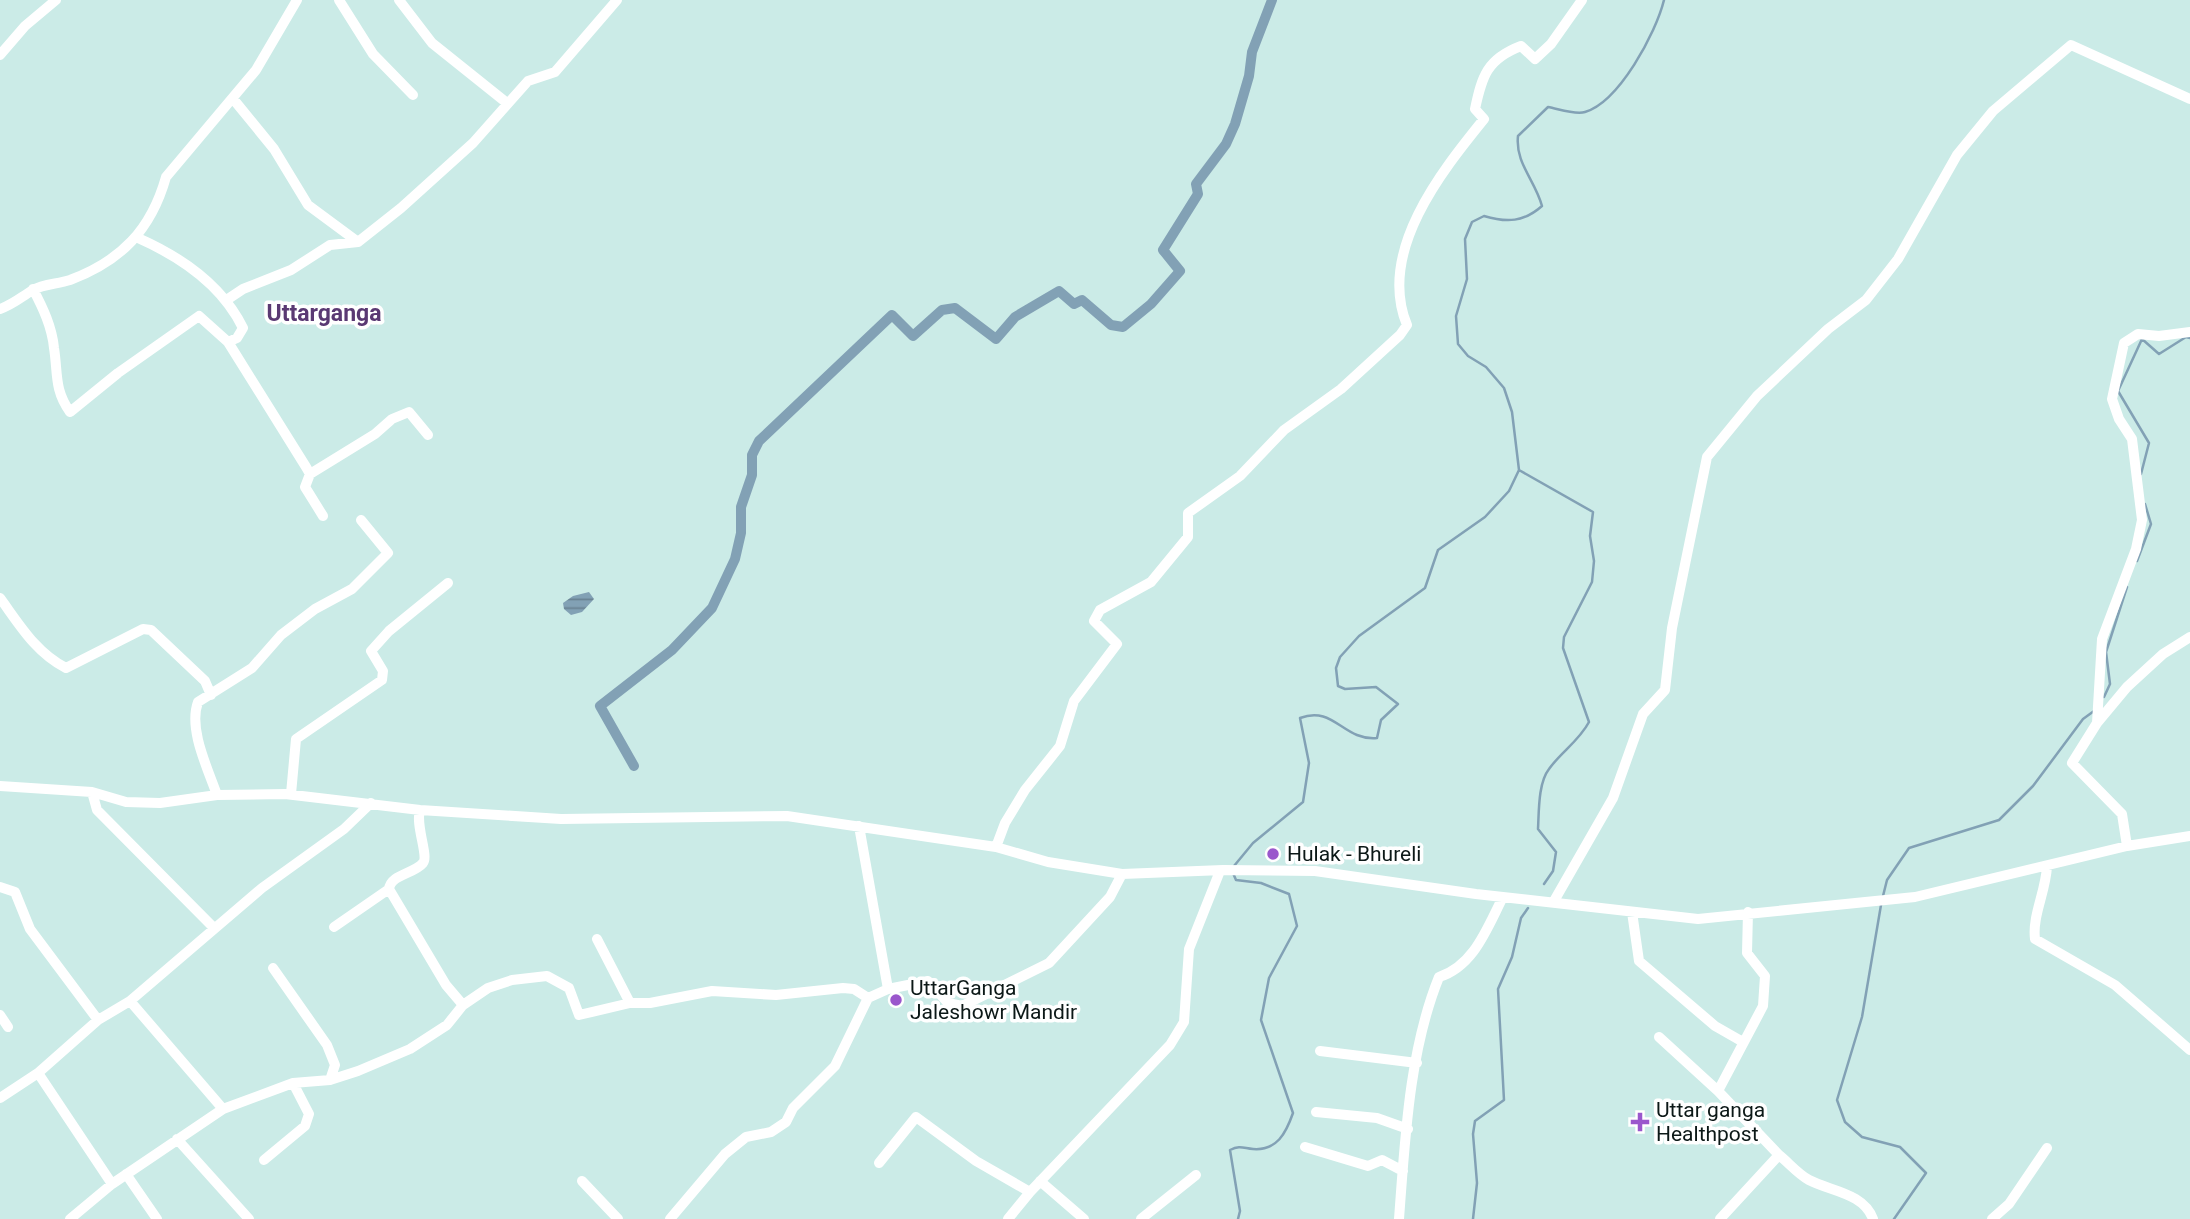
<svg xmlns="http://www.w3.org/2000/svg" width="2190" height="1219" font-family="Roboto,sans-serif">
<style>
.water{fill:url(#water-rules)}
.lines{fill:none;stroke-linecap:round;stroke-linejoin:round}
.stream{stroke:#82a1b5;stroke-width:2.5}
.canal{stroke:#82a1b5;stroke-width:10}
.street{stroke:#fff;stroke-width:10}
.poi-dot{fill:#9a57cc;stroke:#fff;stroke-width:2.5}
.labels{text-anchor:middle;stroke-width:7;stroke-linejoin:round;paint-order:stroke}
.poi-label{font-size:21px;fill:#0c1817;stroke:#fff;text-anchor:start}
.neighbourhood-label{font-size:23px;font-weight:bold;fill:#5a3973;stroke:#fff}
</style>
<defs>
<pattern id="water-rules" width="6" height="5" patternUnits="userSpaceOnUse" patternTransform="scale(1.75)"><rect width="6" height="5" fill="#82a1b5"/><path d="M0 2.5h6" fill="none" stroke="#698292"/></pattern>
</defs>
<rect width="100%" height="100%" fill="#cbebe7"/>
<path class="water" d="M589,592L594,599L582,612L571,615L564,609L563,603L573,596Z"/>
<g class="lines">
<path class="stream" d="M1519,470L1593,512L1590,536L1594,561L1592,582L1564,637L1563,648L1589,722C1579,741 1561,752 1549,769C1538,783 1539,812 1538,829L1556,852L1553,871L1544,884
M2141,474L2149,443L2118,391L2142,339L2159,354L2186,337L2190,338
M2137,561L2151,524L2145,504
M2104,697L2110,684L2106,652L2127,587
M1234,866L1253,843L1303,802L1309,763L1300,718C1334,705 1343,741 1377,738L1381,720L1398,704L1376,687L1345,689L1338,686L1336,668L1340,657L1359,636L1425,588L1438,550L1485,517L1509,491L1519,470L1512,412L1504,388L1486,367L1468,356L1458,344L1456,316L1467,279L1465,239L1472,222L1484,216C1507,223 1524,222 1542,206C1535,180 1515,163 1518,136L1548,107C1559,109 1575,115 1585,112C1619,102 1656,33 1664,0
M1233,873L1236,880L1261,883L1289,894L1297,926L1269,978L1261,1020L1293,1113C1286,1133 1277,1151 1253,1149C1243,1148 1240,1145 1230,1150L1240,1211L1238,1219
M1883,896L1887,880L1909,848L1999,820L2033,786L2083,719L2094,711
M1881,905L1862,1017L1837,1100L1845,1122L1862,1137L1900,1147L1926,1173L1894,1219
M1473,1219L1477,1183L1473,1134L1475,1121L1504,1100L1498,989L1512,957L1521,918L1528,908"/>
<path class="canal" d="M634,766L600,706L672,650L712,608L735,559L741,533V507L752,475V455L759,441L892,315L913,336L942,310L955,308L996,339L1015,317L1059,291L1074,304L1082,300L1111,325L1123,327L1151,304L1180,271L1163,250L1198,194L1196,184L1226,144L1235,124L1249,76L1252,52L1272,0"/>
<path class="street" d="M339,0L373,54L413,95
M399,0L432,43L507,103
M0,55L25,26L56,0
M234,100L274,149L308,205L358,242
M138,238C181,257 222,285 243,328L237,338L228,342L306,467L310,474L305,487L323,516
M33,289C43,308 52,327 54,348C58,373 54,390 70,412L118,373L199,316L228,342
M228,299L243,289L291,270L330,245L358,242L401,208L473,143L528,81L555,72L617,0
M0,309C14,304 21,297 33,290C43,284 58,284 70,280C121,261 151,230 166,177L256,70L297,0
M310,474L375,434L392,419L409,412L428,435
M0,598C19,624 36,653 66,668L143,629L151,630L205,681L211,695
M2097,723L2127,687L2163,654L2190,637
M0,786L92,792L126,802L160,803L217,795L285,794L420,810L561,819L787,816L996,847L1048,862L1122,874L1223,870L1315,871L1476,894L1698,919L1915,897L2127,846L2190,836
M92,792L97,810L214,928
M291,794L296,739L382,680L383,671L371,651L389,631L448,583
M217,795C208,769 188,729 198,702L252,668L281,635L315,609L352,589L388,553L361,520
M420,810C415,825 429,856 423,863C414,874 391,874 389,889L446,985L463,1005
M2127,846L2122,814L2072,763L2097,723L2102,639L2136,549L2142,520L2132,439L2119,419L2112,399L2124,343L2138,334L2159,336L2190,332
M996,847L1005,823L1025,790L1060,746L1074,701L1117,644L1094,621L1100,610L1151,582L1188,537V513L1240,476L1284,430L1341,389L1400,335L1407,325C1377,252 1441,172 1484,119L1475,109C1482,76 1487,59 1521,46L1535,59L1551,44L1582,0
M2047,866C2046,891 2032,916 2035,939L2115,985L2190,1050
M0,887L15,892L30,929L98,1020
M1554,901L1613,798L1643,714L1665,690L1672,628L1707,457L1757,396L1828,329L1866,300L1898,259L1957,155L1993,111L2071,45L2190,99
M1632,912L1639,961L1715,1026L1743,1042
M334,927L389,889
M597,939L630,1003
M273,968L327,1045L335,1065L330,1080
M888,989L928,981L948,1003L962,1006L1049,963L1110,897L1122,874
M130,1001L223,1109
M0,1015L8,1027
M1659,1037L1718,1091
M1320,1051L1417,1063
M38,1073L112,1184
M0,1098L38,1073L98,1020L130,1001L262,888L344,829L371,803
M1316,1112L1377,1118L1408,1129
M177,1139L249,1219
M1305,1147L1368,1166L1382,1160L1403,1171
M1779,1155C1789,1163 1798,1174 1809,1180C1830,1191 1864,1193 1873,1219
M264,1160L305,1126L309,1114L293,1083
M879,1163L916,1117L976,1161L1030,1192
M126,1174L157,1219
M582,1181L618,1219
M1040,1181L1084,1219
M70,1219L112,1184L223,1109L293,1083L330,1080L358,1071L410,1049L447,1025L463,1005L488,988L512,980L547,976L569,988L579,1015L630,1003H650L712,991L776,995L843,988L854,989L868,998L888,989L859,826
M670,1219L725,1154L746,1137L771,1132L786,1122L793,1108L835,1066L868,998
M1008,1219L1030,1192L1170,1045L1184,1022L1189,949L1220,871
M1141,1219L1196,1175
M1399,1219C1405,1140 1409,1051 1439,977C1474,966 1487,928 1503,897
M1720,1219L1779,1155L1718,1091L1763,1006L1765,976L1747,953L1748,912
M1992,1219L2009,1204L2047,1148"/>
</g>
<g class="poi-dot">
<circle cx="1273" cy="854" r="7"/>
<circle cx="896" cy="1000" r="7"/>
<path d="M1636.5 1111.5h7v7h7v7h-7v7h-7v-7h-7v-7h7z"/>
</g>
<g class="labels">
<g class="poi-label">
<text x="1287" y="861">Hulak - Bhureli</text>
<text x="910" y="995">UttarGanga<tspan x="910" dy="24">Jaleshowr Mandir</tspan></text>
<text x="1656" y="1117">Uttar ganga<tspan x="1656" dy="24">Healthpost</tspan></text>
</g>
<g class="neighbourhood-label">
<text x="324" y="321">Uttarganga</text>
</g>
</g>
</svg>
